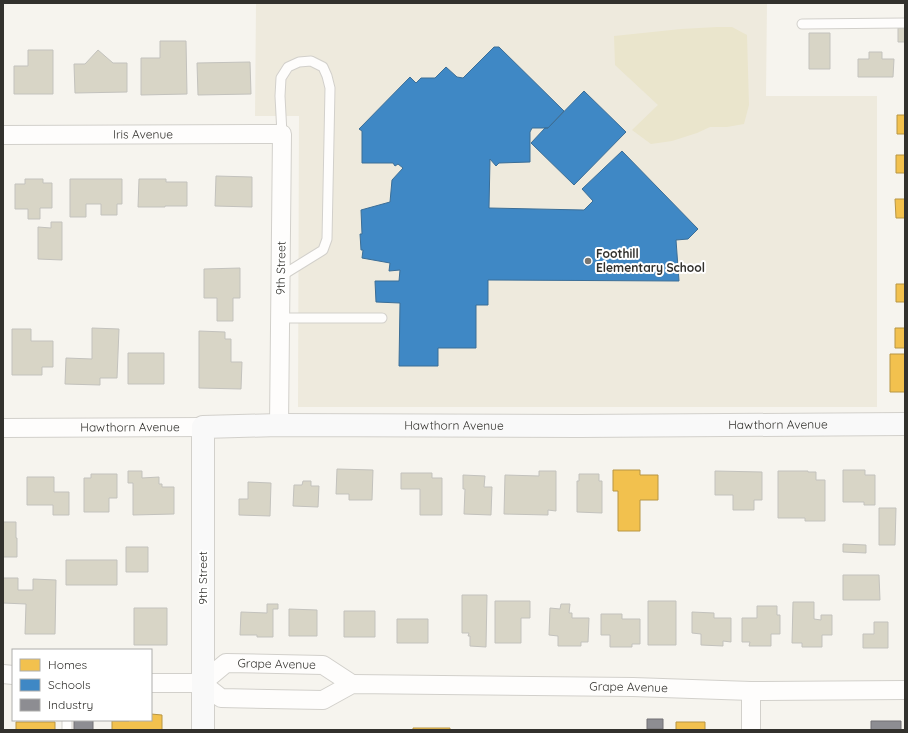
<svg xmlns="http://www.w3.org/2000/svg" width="908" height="733" font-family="Quicksand,sans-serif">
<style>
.built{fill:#eeeadd}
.green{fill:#eae5cc}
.homes{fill:#f2c14e;stroke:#b89644}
.schools{fill:#3f88c5;stroke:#3b6e97}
.industry{fill:#8d8d92;stroke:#727174}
.building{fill:#d8d5c6;stroke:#c3c2bd}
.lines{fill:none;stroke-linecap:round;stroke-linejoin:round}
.lane-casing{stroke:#d2d0cb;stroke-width:11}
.street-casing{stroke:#d2d0cb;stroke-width:20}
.secondary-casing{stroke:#d2d0cb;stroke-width:24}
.lane{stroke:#fefdfc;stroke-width:9}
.street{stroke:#fefdfc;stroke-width:18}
.secondary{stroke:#f9f9f9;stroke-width:22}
.poi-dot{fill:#777571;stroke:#fff;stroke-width:1.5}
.labels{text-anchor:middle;stroke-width:4;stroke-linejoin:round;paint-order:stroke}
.street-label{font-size:12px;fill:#32312d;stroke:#fff}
.poi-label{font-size:12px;font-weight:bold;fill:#32312d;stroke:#fff;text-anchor:start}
</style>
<rect width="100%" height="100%" fill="#f6f4ee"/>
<path class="built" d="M256,3H767L766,96H877V407H298L299,116H255Z"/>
<path class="green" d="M717,27H732L747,35L749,105L744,124L727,127H710L697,133L672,141L651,144L632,130L658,105L615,65L614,36L681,29Z"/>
<path class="homes" d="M897,115H905V134H897Z
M896,155H905V173H896Z
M895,199H905V218H896Z
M896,284H905V302H896Z
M895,328H905V348H895Z
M890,354H905V392H890Z
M613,470H640V475H658V500H640V531H618V491H613Z
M151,714L162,715V730H112V721H129V720H151Z
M16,722H55V730H16Z
M676,722H705V730H676Z
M413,728H450V730H413Z"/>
<path class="schools" d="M494,47H499L564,111L548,128H532L530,132V162L499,163L496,166L490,159L489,208L584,210L593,201L582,189L622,151L698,229L688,239L676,240L679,281L488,280V305H476V348H438V366H399L400,303L376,302L375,281H399L400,270L389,271L390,263L362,258L363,250H361L360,234H362L361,210L390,202L392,180L403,168L398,164L395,166L393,163H362V131L359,129L410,77L416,83L421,78H435L446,67L457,77L463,78Z
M584,91L626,132L574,185L531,143L545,128H548Z"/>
<path class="industry" d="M647,719H663V729H647Z
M74,720H93V730H74Z
M871,721H901V730H871Z"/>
<path class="building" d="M898,28H905V42H898Z
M809,33H830V69H809Z
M160,41H186L187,94L141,95V58H160Z
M28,50H53V94H14V66H28Z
M98,50L113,63H127V92L75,93L74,64H85Z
M869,52H882V59H894L893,77H858V59H869Z
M250,62L251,94L198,95L197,63Z
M216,176L252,177V207L215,206Z
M25,179H43V183H52V208H40V219H28V209H15V184H25Z
M70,179H122V204H117V215H101V204H86V217H70Z
M139,179H166V182H187V206H165V207H138Z
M51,222H62V260L38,259V227L51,228Z
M240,268V298H233V321H217V298H204V269Z
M92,328L119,329L117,378H100V385L65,384L66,358L92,359Z
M12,329H31V341H53V367H42V375H12Z
M199,331L225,332V339H231V362H242L241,389L199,388Z
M128,353H164V384H128Z
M337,469L373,470L372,500H349V494H336Z
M843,470H865V475H875V505H864V502H843Z
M128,471H142V478L159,477V484H162V487H174V514L133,515V483H128Z
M539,471H556V511L548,510V515L504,514L505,475L539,476Z
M715,471L762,472V500H754V510H733V495H715Z
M778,471H808V472H816V480H825V521H805V518H778Z
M401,473H432V478H442V515H420V489H401Z
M91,474H117V498H109V512H84V478H91Z
M579,474H599V481H602V513L577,512V481H579Z
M463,475L485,476L484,487H492L491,515L464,514L465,489H463Z
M27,477H54V492H69V515H53V505H27Z
M303,481H311V486H319L318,507L293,506L294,485H302Z
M248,482L271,483L270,516L239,515V499H248Z
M879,508H896L895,545H879Z
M3,522H16V538H17V557H3Z
M843,544L866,545V553L843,552Z
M126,547H148V572H126Z
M66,560H117V585H66Z
M843,575H879L880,600H843Z
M3,578H18V590H33V579L56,580L55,634H25L26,604L3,603Z
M462,595H487L486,647L470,646V636H468L469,633H462Z
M495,601H530V618H521V643H495Z
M648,601H676V645H648Z
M793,602H814V619L821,620V615H832V635H822V647H802V643H792Z
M267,604H278V609H273V637H257V635H240L241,612L267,613Z
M561,604H570L569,613H572V618H589L588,642H581V646H558V636L549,635L550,608L560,609Z
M757,606H777V615H780V634H771V646H749L750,642H742V618H757Z
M134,608H167V645H134Z
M289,609L317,610V636H289Z
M344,611H375V637H344Z
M692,612L714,613V618H731V642L723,641V646L701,645V634L692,633Z
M601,614H622V619H640V644H632V647H610V635H601Z
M397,619H428V643H397Z
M874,622H888V648H863V634H874Z"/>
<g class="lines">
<g class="lane-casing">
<path id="lane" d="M802,24L905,23
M281,276L323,250L327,239L330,88L327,76L323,67L311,61L299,62L288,67L281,78L280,96L282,134
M280,318H382
M67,720V730"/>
</g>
<g class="street-casing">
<g id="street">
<path id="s1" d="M3,135L282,134L279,425"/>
<path id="s2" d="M3,428L203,427"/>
<path d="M3,674L13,675"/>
<path id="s3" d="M151,683H202L226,663L323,665L352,684"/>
<path id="s4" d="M202,683L221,698L323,700L352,684L633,687L751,691L905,690"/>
<path d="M751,691V730"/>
</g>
</g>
<g class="secondary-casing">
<g id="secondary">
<path id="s5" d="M203,730V427L279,425L579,426L905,424"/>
</g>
</g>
<use href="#lane" class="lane"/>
<use href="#street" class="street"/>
<use href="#secondary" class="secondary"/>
</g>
<circle class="poi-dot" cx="588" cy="261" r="4"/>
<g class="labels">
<g class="street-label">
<text dy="4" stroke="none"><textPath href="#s1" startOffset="140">Iris Avenue</textPath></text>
<text transform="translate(281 268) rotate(-89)" y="4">9th Street</text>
<text dy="4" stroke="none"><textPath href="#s5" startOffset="878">Hawthorn Avenue</textPath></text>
<text dy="4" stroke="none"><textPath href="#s5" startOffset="554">Hawthorn Avenue</textPath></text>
<text dy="4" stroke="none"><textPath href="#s2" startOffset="127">Hawthorn Avenue</textPath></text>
<text transform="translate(203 578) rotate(-90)" y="4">9th Street</text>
<text dy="4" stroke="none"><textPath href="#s3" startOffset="133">Grape Avenue</textPath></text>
<text dy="4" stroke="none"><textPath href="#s4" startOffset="436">Grape Avenue</textPath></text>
</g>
<g class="poi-label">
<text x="596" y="258">Foothill<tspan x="596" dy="14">Elementary School</tspan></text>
</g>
</g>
<rect width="908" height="733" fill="none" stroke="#32312d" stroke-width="8"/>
<rect x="12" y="649" width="140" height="72" fill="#ffffff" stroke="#adadab"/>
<rect x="20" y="659" width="20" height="12" fill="#f2c14e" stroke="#adadab"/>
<text x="48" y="669" font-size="12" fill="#32312d">Homes</text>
<rect x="20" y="679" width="20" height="12" fill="#3f88c5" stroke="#adadab"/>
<text x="48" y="689" font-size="12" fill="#32312d">Schools</text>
<rect x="20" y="699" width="20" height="12" fill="#8d8d92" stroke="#adadab"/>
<text x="48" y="709" font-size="12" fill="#32312d">Industry</text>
</svg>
